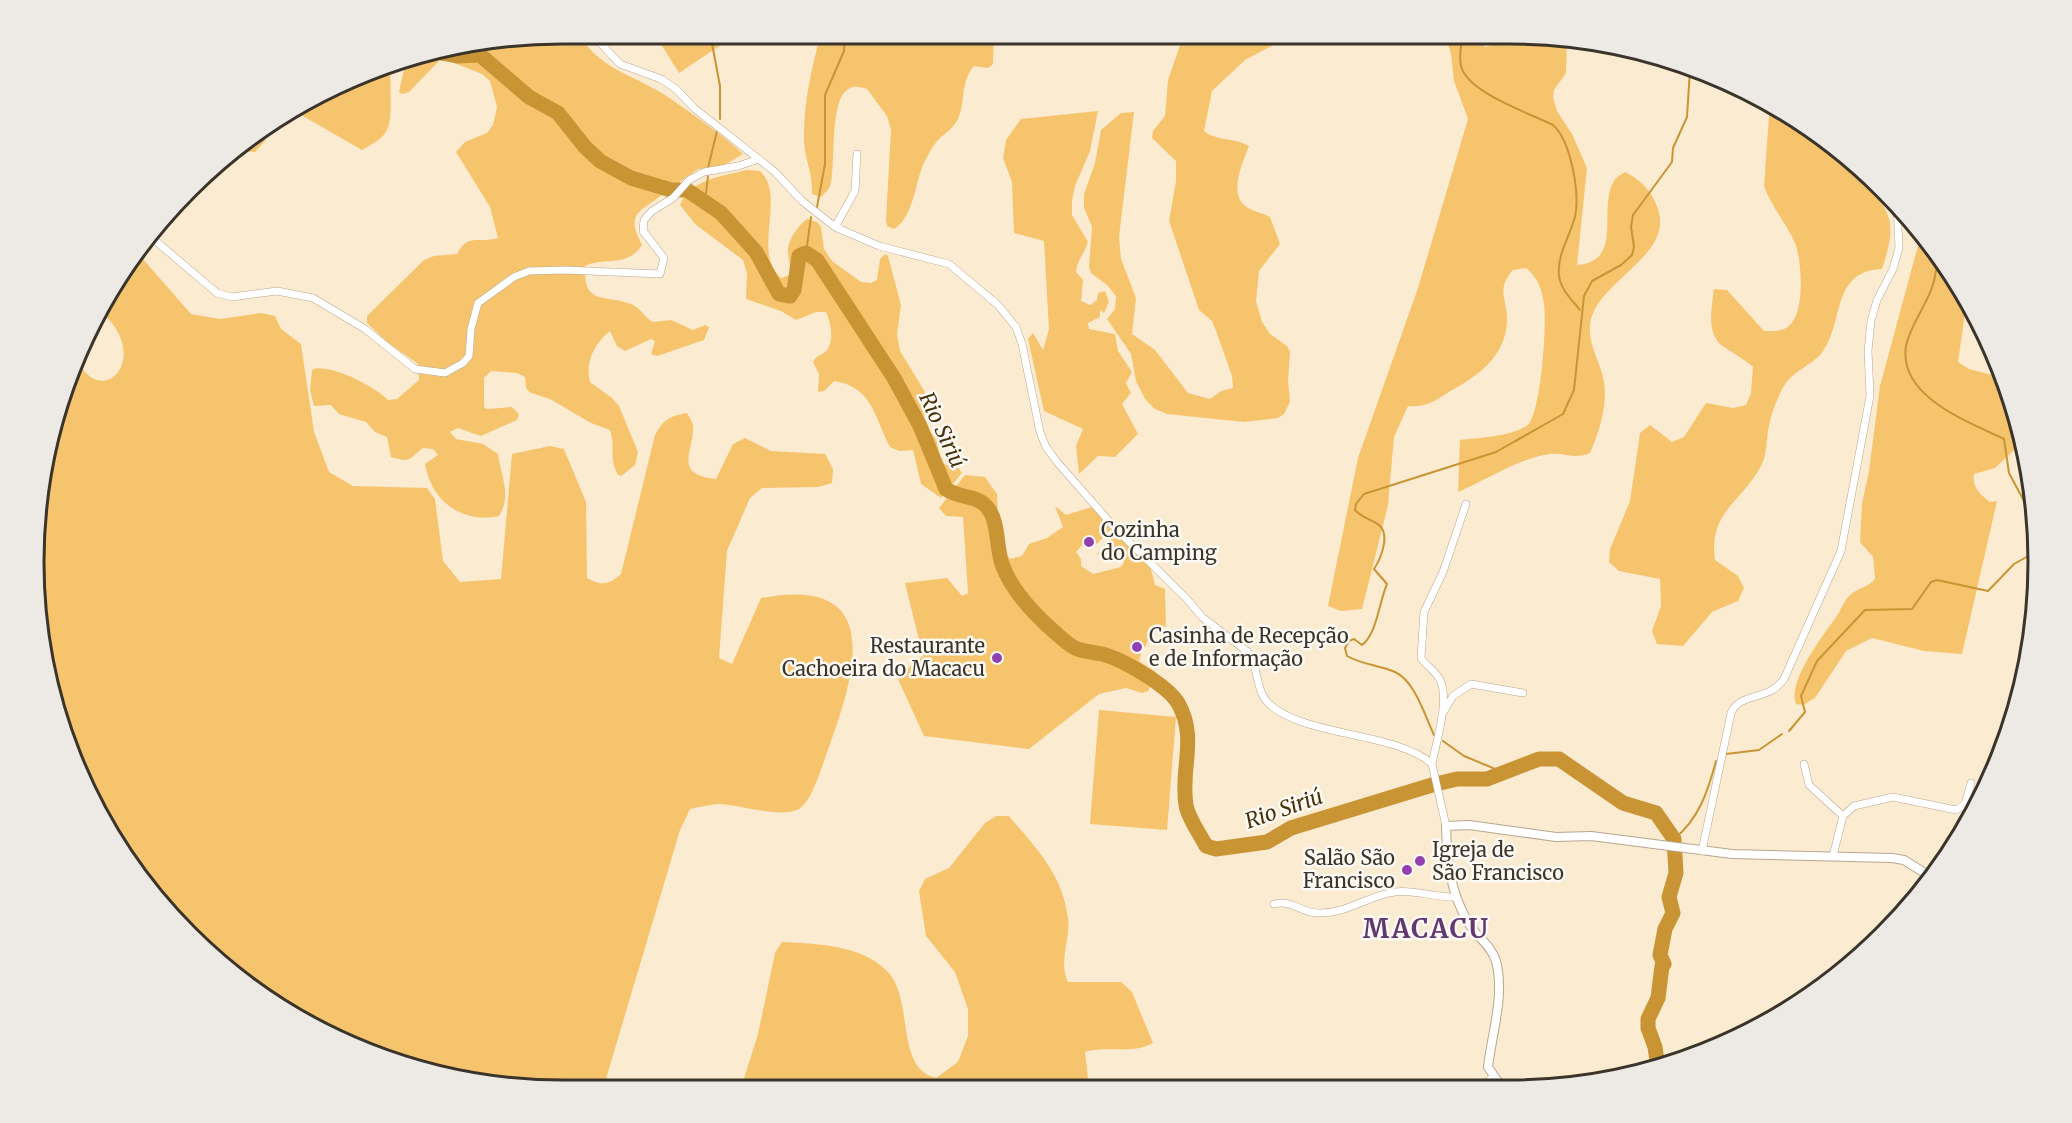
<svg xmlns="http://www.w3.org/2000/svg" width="2072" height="1123" font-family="Merriweather,serif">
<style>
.green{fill:#f7c46e}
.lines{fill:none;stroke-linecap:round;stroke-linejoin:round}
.stream{stroke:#c99534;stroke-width:2}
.river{stroke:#c99534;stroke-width:15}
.minor-casing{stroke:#b7a78f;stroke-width:8}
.tertiary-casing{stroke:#b7a78f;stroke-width:10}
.minor{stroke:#fff;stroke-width:7}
.tertiary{stroke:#fff;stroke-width:8}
.poi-dot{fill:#9140af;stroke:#fdfaf5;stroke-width:2}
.labels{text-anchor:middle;stroke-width:5;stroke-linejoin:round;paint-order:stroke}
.poi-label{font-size:20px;fill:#3a342a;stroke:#fdfaf5;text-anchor:start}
.water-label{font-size:21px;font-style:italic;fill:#473108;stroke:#fdfaf5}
.district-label{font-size:26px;font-weight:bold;letter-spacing:1.5px;fill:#613970;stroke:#fdfaf5}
.rim{fill:none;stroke:#3a342a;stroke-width:3}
</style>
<rect width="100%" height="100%" fill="#fbebd1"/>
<path class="green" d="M561,33H579C597,69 637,76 668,97C694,115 720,133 743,154L721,167L698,169L641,210C629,221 636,232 642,245C628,268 602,257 585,266C583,306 604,294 631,304C641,308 644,317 653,322L671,320L693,330L705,325L709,327L704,340L657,356L651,354L655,341L651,339L625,351L617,346L610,331C594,344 585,362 590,382L612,398L619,406L638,452L635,465L621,476L618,475C608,458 616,447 610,430L591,423L550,399L531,393L526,388L525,377L517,373L491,371L484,378V407L487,409L512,407L519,414L517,420L481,436L458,428L450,432L456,439L483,444L498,454C501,476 512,495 499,516C462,524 431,501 425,464L438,455L433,449L423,448C407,460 412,463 391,457L387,437L375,432L366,422L339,414L331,405L314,406L310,390L312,370C326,361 378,388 388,400L397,399L419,380L418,364L387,342L367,323V316L424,260L434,256L457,254C468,232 479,244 498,238L490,207L456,152L465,142L487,133L493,125L497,107L490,81L482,74L449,61H439L409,92L402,94L399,92L405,65L402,59Z
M654,33H735L727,41L679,73Z
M821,33H994L993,64L988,68L974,66C960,82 966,101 958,119C954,128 945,133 939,139C933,145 928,155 924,163C915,182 914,217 894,229L887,226L886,220L891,130L887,116L867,89C863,88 857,86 853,87C827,92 837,167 830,186C829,190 824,194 821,197L812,194C813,172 803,156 804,135C804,101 812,66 821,33Z
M1184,34H1294L1245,60L1212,91L1204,131C1218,142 1234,137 1249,146C1243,162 1229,191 1244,205C1250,211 1263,213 1270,217L1280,244L1259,271L1256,301L1262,322L1270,334L1287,346L1290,352L1288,381L1290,402L1284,414L1278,418L1244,422L1167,414L1155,409L1145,399L1136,381L1131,354L1107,319L1115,309L1116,296L1107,285L1091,273L1089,267L1092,227L1084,208V194L1095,163L1101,130L1121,113L1134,112L1119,237L1121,259L1136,298L1132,334L1155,350L1188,393L1210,399L1221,391L1233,388L1232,376L1215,328L1212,321L1199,310L1169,221L1176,181V161L1152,138L1153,131L1165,116L1168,80Z
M1445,34H1477L1485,47L1498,44L1501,34H1545L1567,38L1566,73L1554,90L1553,97L1557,111L1572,134L1587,168L1577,265C1625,261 1597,209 1614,181C1616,177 1622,174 1625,172C1639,179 1650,189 1656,204C1678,252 1606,276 1592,316C1584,340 1600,359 1604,382C1608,404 1599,433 1590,453C1573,460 1565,452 1549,454C1518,459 1487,479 1458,492L1460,440C1477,438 1521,436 1530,422C1541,404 1547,325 1544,304C1542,289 1538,278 1526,268L1513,270C1495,290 1508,300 1507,322C1505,355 1481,374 1454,389C1437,399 1428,408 1408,406L1394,437L1388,505L1362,609L1341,611L1328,606L1358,458L1418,288L1468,119L1454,81L1451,54Z
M392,61C387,81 396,119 385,133C381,140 368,146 362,150L296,112Z
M1770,102L1865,171L1862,178C1865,190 1875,194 1882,204C1897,226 1889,246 1882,269C1830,271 1845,324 1821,354C1811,365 1794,371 1786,383C1779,393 1773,409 1770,421C1766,435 1768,453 1761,466C1742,502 1708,512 1715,560L1738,576L1744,588L1738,601L1712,612L1683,646L1657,644L1652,631L1661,606L1660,579L1619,571L1609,562L1610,549L1630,501L1640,433L1650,425L1672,442L1684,437L1706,403L1733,408L1746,405L1751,393L1753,367C1743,358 1732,353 1721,345C1706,332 1712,306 1714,289L1727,290L1764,331C1773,331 1783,332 1790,325C1805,311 1802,261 1795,243C1786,223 1771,206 1764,186Z
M1098,111L1090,151L1075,186L1072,201V215L1088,242C1084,255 1078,258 1076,272L1083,280L1081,301L1090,305L1097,300L1098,293L1105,291L1109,302L1104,313L1100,310V317L1088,323L1089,329L1115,334L1118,351L1132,372L1126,383L1131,393L1122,404L1138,434L1115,457L1098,456L1079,474L1076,446L1083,429L1044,411L1028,339L1033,333L1043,350L1049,329L1044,241L1014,233L1012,182L1003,158L1006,140L1021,119Z
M263,130L265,141L255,152L232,151L240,142Z
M747,170L760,171C787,196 751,252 781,278L790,275C792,265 788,261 788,252C787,240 799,225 807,219L817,222L821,227L824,249L832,261L861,282L871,283L877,280L880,259L885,254L888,256L901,305L897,334L900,351L925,392L924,418L927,428L936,439L941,461L946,465L957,466L962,473L941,498L921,484L913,450L899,451L890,447C874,417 873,387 834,381L824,391L818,392L819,374L813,362C817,355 820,356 825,352C835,343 831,323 826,312H816L796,320L781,311L746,299L747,273L743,260L695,224L680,205C690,179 724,176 747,170Z
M1922,231L1967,299L1958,362L1969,369L2004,378L2021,424L2024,441L1995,468L1974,474C1972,487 1980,494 1990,502L1997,501L1962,654L1924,651L1872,638L1846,651L1815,698L1803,705L1796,704C1787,681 1823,636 1836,617C1841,611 1843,602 1848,597C1856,588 1868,588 1875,579L1873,557L1860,542L1862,504L1869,471L1880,386Z
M134,255L142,258L191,314L220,319L261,313L275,316L281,329L301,344L314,432L329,472L353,486L427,488L435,499L443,561L460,582L501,579L512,454L550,446L564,449L586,502L587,578C601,586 609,585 621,574L655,435C663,420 670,416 687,413C689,417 693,422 693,426C695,450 671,474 716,479L733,444L745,438L771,451L825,454L833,469L832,483L818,487L762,488L750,498L727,551L719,658L732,664L761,598C882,575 858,667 830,744C824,759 813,801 799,809C780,819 739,804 717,804C708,805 699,807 690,809L680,830L603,1089H527L424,1072L298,1019L164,910L73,764L34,596L51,425L79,364C107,409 150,354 102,313L122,268Z
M965,475L985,477L997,494L999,543L1010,559L1022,556L1029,544L1047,538L1063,527L1055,506L1066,515L1092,507L1111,529L1097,544L1089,537L1076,552L1081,559V566L1093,574L1121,567L1124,562L1117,556L1097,554L1116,533L1151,569L1155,585L1165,589L1166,626L1151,634L1145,647L1137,642L1133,648L1141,654L1139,661L1157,673L1148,691L1142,693L1126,688L1099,694L1029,749L924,736L897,677L923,656L905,583L947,578L962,596L968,593L963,517L946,516L939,508Z
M1099,710L1176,717L1167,830L1090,824Z
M996,816H1009C1037,850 1062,873 1068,918C1071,940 1058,960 1068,982H1121L1132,992L1153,1043C1132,1055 1108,1045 1085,1052L1089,1087L741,1088L758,1034L775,953L782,942C817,944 860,944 887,971C915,999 894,1068 936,1078L958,1062L968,1036V1009L955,972L926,936L919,891L925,879L949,868L985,823Z"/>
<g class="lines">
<path class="stream" d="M710,33L720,86V119
M1463,34C1461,44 1459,56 1461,66C1468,93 1529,113 1553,125C1571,141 1580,193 1575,217C1570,236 1557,254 1559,275C1560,289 1572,300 1580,310
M708,168L717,131
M705,201L708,176
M817,207L825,164V95L844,51L845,33
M806,253L811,217
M1939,254C1936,266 1936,279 1931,290C1924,309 1910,326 1906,346C1898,397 1969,422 2004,439L2009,473L2038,527
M1789,731L1805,712L1801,696L1817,661L1865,610L1912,609L1931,582L1937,580L1988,591L2014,564L2032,554L2037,540
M1434,735C1425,716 1415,681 1395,672C1379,665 1363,665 1347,656L1345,648L1349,641L1354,639L1362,645C1377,634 1379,602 1387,584L1374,569C1380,560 1391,535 1379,525C1371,519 1362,518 1355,510L1356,504L1364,494L1496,452L1563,414L1574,390L1584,296L1592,281L1621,265L1632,255L1634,247L1631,227L1633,215L1672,162L1673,148L1687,117L1690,69
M1443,741L1464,756L1505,773
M1726,754L1759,750L1782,734
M1674,839C1699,819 1708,791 1716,761"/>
<path class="river" d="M442,53L457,56L480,55L529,97L558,113L585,147L600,161L631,178L671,190H687L721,213L756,252L779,294L790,296L794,290L799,256L806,253L817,260L894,378L920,426L946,489C958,498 977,495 987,507C999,521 996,547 1002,564C1011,590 1037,617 1058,635C1078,653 1078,649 1102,654C1122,659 1167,685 1178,703C1198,738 1180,769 1186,805C1188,818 1200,834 1206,846L1216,849L1267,842L1291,828L1432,785L1457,779H1487L1539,759H1559L1623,803L1656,813L1674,839L1676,873L1669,897L1673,913L1665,929L1660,955L1664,964L1662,966L1658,998L1648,1019V1028L1655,1047L1658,1067"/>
<g class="minor-casing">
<path id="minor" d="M591,33L620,64L661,79L676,89L694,108L775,172L801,200L835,227L879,246L949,264L998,305L1016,327L1022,344L1040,432L1046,447L1057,462L1115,528L1187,599L1202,617L1248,652C1259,667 1255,689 1268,703C1303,737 1397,732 1432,764L1446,826
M835,227L855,191L857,154
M151,237L217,293L232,297L277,291L313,298L365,329L415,369L445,373L463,363L469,356L471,329L478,303L514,277L529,271L564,270L660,274L664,258L643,231L644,220L652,211L673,198L689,180L704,172L738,166L759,159
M1444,711L1453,696L1471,684L1523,693
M1432,764C1436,742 1450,700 1440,680C1436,671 1426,666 1421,658L1424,612L1443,572L1466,504
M1804,764L1809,785L1843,816
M1702,851L1731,713C1741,691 1768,702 1784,679L1841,551L1870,396L1868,351L1871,321L1877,300L1893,269L1899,248L1897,205
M1833,856L1843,816L1854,806L1893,797L1956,810L1965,804L1971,783
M1274,904C1292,899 1301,913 1318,913C1347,914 1369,895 1395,892C1413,889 1436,898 1456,897
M1485,1086L1493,1076"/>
</g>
<g class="tertiary-casing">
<path id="tertiary" d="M1501,1086L1488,1067C1492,1032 1505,996 1496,961C1491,945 1477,937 1469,924C1450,892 1447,862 1446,826L1469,825L1556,837L1591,836L1732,854L1892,858L1904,860L1931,877"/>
</g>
<use href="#minor" class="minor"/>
<use href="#tertiary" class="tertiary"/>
</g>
<g class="poi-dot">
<circle cx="1089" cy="542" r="6"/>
<circle cx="1137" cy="647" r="6"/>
<circle cx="997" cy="658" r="6"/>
<circle cx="1420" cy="861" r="6"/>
<circle cx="1407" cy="870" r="6"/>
</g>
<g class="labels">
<g class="poi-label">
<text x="1101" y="537">Cozinha<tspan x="1101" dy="23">do Camping</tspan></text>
<text x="1149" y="643">Casinha de Recepção<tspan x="1149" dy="23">e de Informação</tspan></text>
<text x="985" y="653" text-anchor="end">Restaurante<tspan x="985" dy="23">Cachoeira do Macacu</tspan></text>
<text x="1432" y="857">Igreja de<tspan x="1432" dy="23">São Francisco</tspan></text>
<text x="1395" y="865" text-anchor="end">Salão São<tspan x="1395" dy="23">Francisco</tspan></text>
</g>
<g class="water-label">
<text transform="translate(942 430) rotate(65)" y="7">Rio Siriú</text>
<text transform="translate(1284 809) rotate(-19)" y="7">Rio Siriú</text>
</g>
<g class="district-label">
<text x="1426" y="938">MACACU</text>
</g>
</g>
<path d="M0 0H2072V1123H0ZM562 44H1510A518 518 0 0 1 2028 562V562A518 518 0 0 1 1510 1080H562A518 518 0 0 1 44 562V562A518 518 0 0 1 562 44Z" fill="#edeae5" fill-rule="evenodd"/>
<path class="rim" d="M562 44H1510A518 518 0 0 1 2028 562V562A518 518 0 0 1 1510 1080H562A518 518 0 0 1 44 562V562A518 518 0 0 1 562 44Z"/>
</svg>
